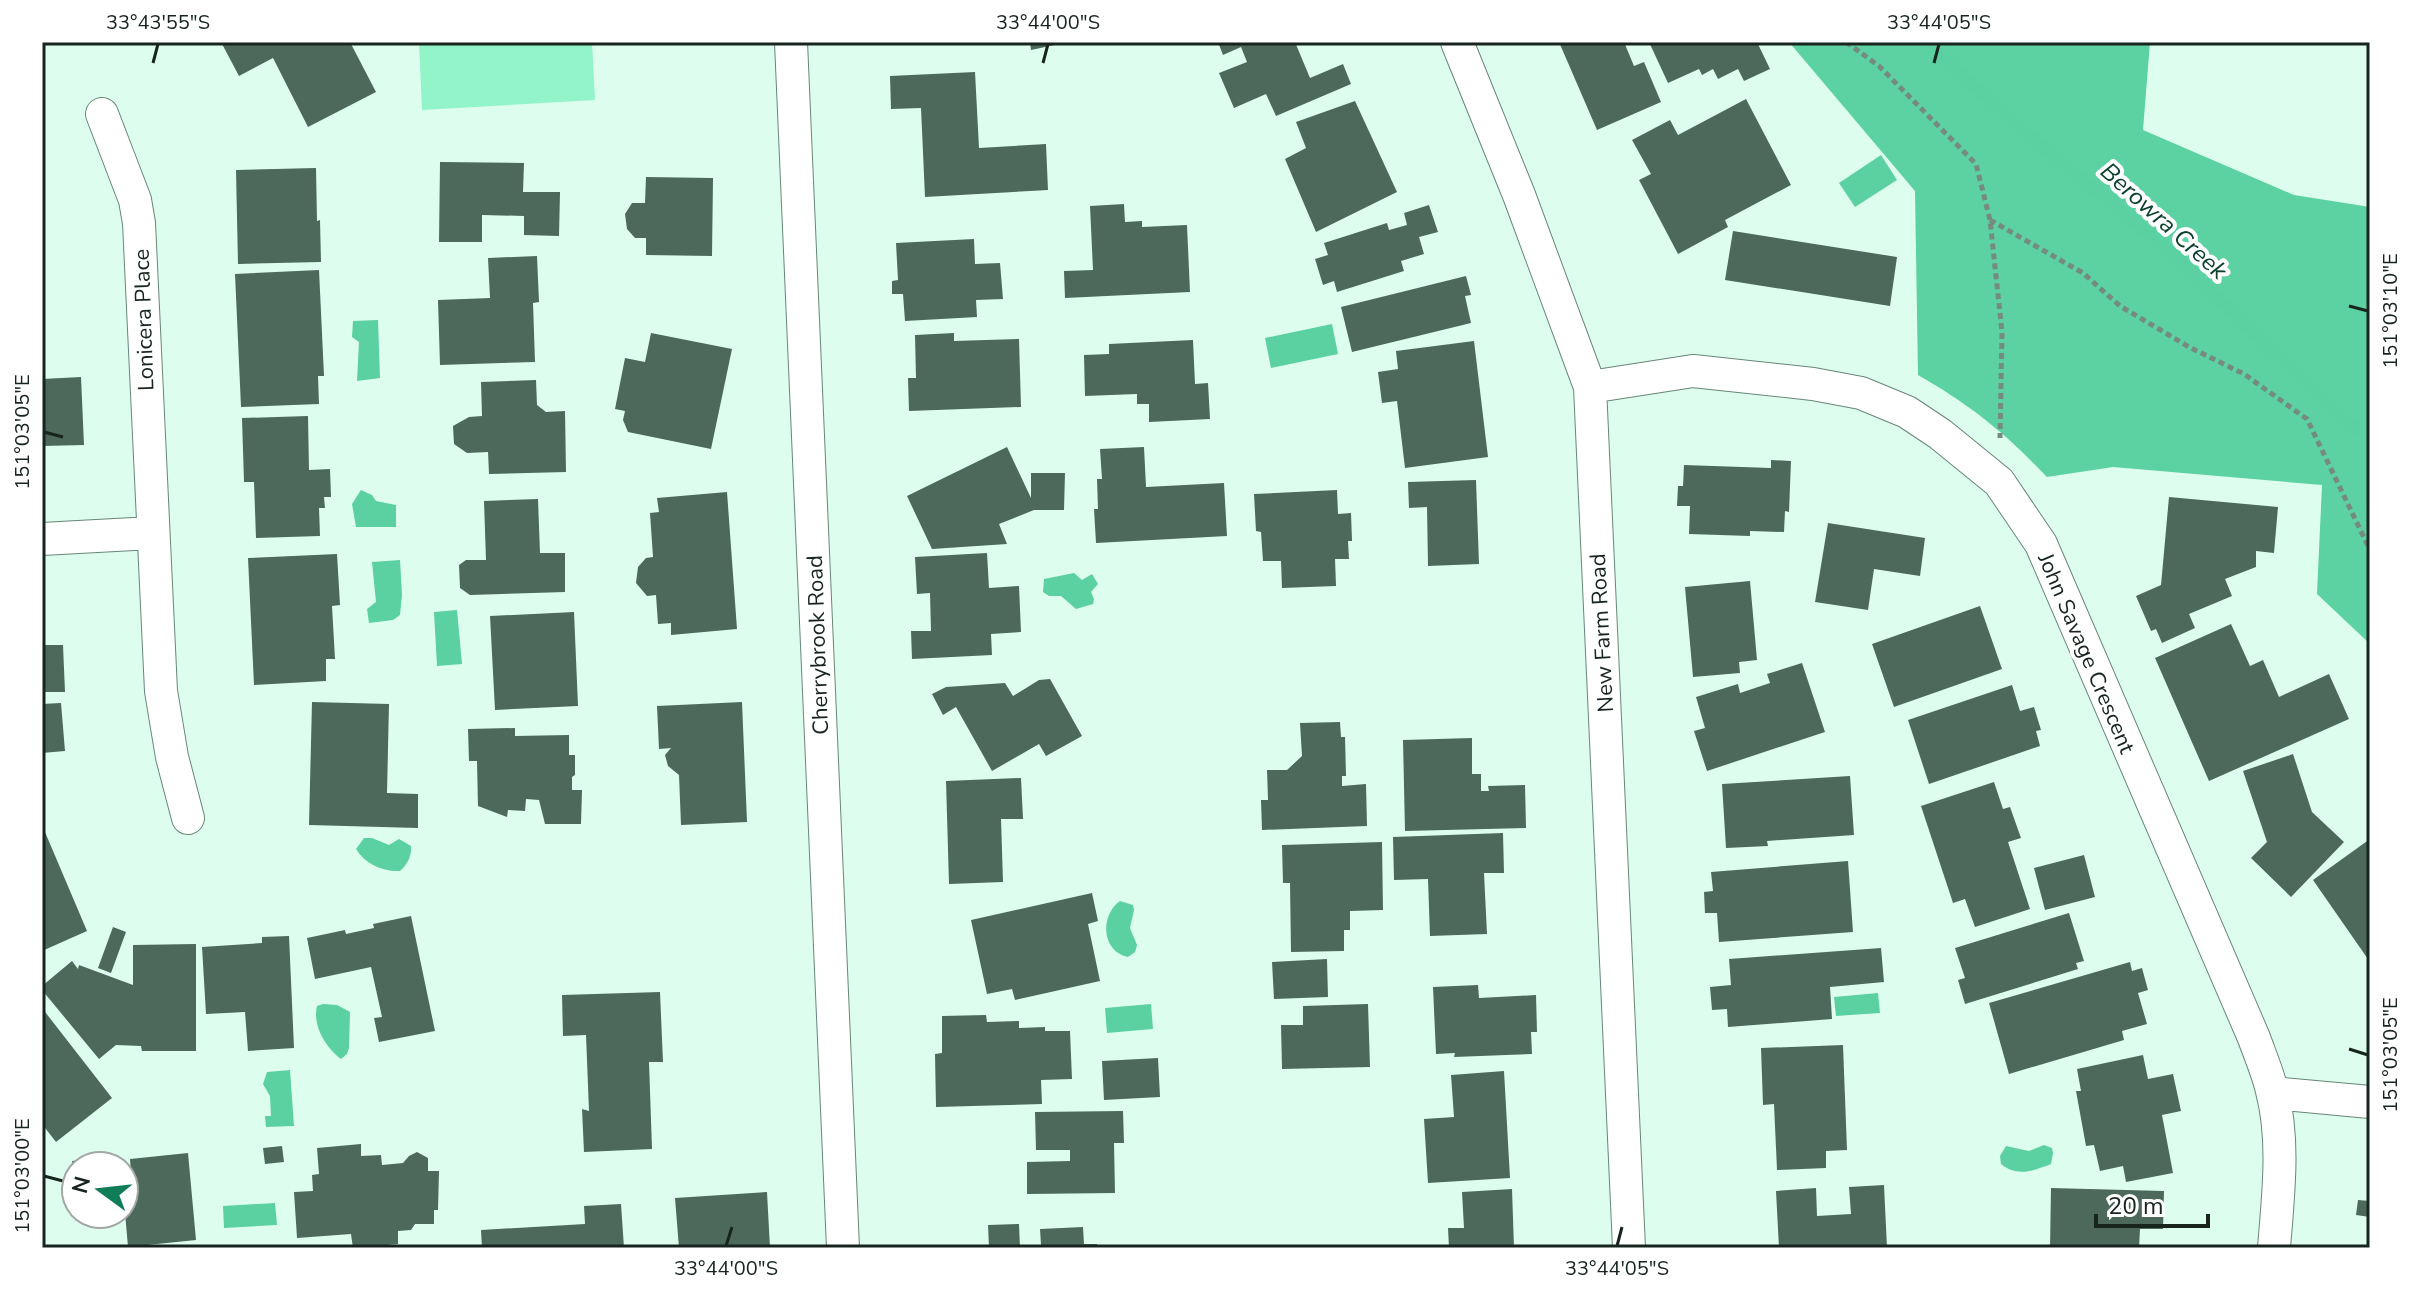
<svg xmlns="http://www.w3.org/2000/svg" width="2412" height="1290" font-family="'Nunito Sans',sans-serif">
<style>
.green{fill:#94f4c9}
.forest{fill:#5cd1a1}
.water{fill:#5bd1a1}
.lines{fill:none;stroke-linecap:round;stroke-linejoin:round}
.stream{stroke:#5bd1a1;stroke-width:11}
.building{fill:#4c695b}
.minor-casing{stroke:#688678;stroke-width:34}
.path{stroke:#758b80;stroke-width:5;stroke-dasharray:6 4;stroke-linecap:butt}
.minor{stroke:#fff;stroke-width:32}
.ticks{fill:none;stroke:#18241e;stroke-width:3}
.labels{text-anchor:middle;stroke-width:8;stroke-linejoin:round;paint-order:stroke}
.street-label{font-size:22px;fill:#18241e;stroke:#fff}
.water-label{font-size:24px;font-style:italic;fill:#0d402d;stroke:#fff}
.neatline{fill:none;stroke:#18241e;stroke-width:3}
.ticks-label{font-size:20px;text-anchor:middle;fill:#18241e}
</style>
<rect width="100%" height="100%" fill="#ddfeee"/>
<path class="green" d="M419,42H592L595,100L422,110Z"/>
<path class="forest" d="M1789,42H2150L2143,130L2294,195L2370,207V644L2317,594L2322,485L2113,467L2047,477C2005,433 1972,406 1918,375L1915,191Z"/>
<path class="water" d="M1881,155L1897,180L1855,207L1839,183Z
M378,320L380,378L357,381L359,342L352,337L353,321Z
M1332,324L1338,354L1271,368L1265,338Z
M361,490L372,495L376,501L396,505V527H356L352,504Z
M400,560L402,595L400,615L393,620L369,623L367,609L376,602L372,562Z
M1074,573L1082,580L1092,574L1098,584L1091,592L1094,599L1093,604L1076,609L1061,596H1049L1043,592L1044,579Z
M457,610L462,664L437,666L434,612Z
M364,838H372L389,845L399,839L411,846C412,856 407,865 400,871C383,872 365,864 356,849Z
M1120,901L1133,905L1134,910L1130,928L1137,945L1135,952L1128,957C1101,951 1100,915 1120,901Z
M1878,993L1880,1013L1836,1016L1834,997Z
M323,1004L337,1005L350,1012L349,1048L347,1054L341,1059C326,1048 312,1025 317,1006Z
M1151,1004L1153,1029L1107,1033L1105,1008Z
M290,1070L294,1126L266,1127L265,1116H271L270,1096L263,1084L267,1072Z
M2044,1145L2052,1148L2053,1153L2051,1164C2033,1171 2017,1177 2001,1164L2000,1156L2006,1146L2029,1151Z
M275,1203L277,1225L224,1228L223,1206Z"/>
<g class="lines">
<path class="stream" d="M1925,42L2039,144L2163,246L2344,419L2370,437"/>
</g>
<path class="building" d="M221,42H350L376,92L308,127L273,58L239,76Z
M1030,42H1064V43L1031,50Z
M1218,42H1295L1310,78L1343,64L1351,84L1276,116L1266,94L1234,108L1219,73L1247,62L1241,47L1223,55Z
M1559,42H1624L1634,66L1644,62L1661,102L1597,130Z
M1649,42H1757L1770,69L1744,81L1738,69L1718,79L1713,69L1702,75L1699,69L1668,83Z
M975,72L979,148L1046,144L1048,190L925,197L921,108L891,109L890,76Z
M1746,99L1791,185L1725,220L1728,227L1678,254L1639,180L1651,174L1632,140L1670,120L1678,135Z
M1355,101L1397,192L1316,232L1285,159L1306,148L1296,122Z
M440,162L524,163L523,192H560L559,236L524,235V216L482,215V242H439Z
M316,168L317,221L320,220L321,262L238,264L236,170Z
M646,177L713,178L712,256L646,255V238H635L627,229L625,214L632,203H645Z
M1124,204L1125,222L1142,221V227L1187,225L1190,292L1065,298L1064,271L1093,270L1090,206Z
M1429,205L1438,232L1419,237L1424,254L1401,261L1404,271L1337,292L1334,281L1323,285L1315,259L1328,255L1324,243L1387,223L1389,230L1407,225L1404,213Z
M1733,231L1897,257L1890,306L1725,280Z
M974,239L975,264L1000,263L1003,299L976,300L977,317L905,321L903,294H892V281L898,280L896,243Z
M537,256L539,302L533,303L535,362L440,365L438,300L490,298L488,258Z
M319,270L324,376H318L319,404L241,407L235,274Z
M1466,276L1471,295L1465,296L1471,323L1352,352L1341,307Z
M651,333L732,349L711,449L628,432L623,420L625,411L615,409L625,358L645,362Z
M954,333V341L1019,339L1021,407L909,411L908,378H916L915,335Z
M1193,340L1195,384L1208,383L1210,419L1149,422V404H1137V394L1085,396L1084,355L1109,354V344Z
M1474,341L1488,457L1405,468L1397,401L1382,403L1378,372L1398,369L1396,351Z
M81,377L84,445L42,446V379Z
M536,380L537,405L546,412L565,411L566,472L489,474L488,452L467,453L454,444L453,426L469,417L482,416L481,382Z
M308,416L309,470L330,469L331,497H324L325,508H319L320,536L256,538L254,482H244L242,418Z
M1007,447L1031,498V473H1065L1064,510H1034L999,524L1007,544L932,549L907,496Z
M1144,447L1146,487L1224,483L1227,536L1096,543L1094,509H1098L1097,479H1102L1100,449Z
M1771,460L1791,461L1789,512L1785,511L1784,532L1750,531V536L1689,534L1690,506H1677L1678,486H1683L1684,465L1771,468Z
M1476,480L1479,564L1428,566L1427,507L1409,508L1408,482Z
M1337,490L1338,514L1351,513L1352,541H1348L1349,559H1335L1336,586L1282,588L1281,561H1263L1261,532L1256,531L1254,494Z
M727,492L737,629L671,635V623L658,624L656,595L647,596L636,583L638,567L646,558L653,557L650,513L659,512L657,498Z
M2169,497L2278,507L2274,553L2256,551V567L2225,579L2232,596L2189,614L2195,628L2162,643L2156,629L2151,631L2136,596L2161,585Z
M538,499L540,553H565V592L470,595L460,588L459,565L466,560H486L484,501Z
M1828,523L1925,538L1920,576L1874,569L1868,610L1815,602Z
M987,553L989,588L1019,586L1021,632L991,634L992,655L912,659L911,631H931L930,593L917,594L915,557Z
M337,554L340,605L332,606L335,659H326V681L254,685L248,558Z
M1750,581L1757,660L1739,662L1740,673L1693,677L1685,587Z
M1980,606L2002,669L1894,707L1872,644Z
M574,612L578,706L495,710L490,616Z
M2231,624L2250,666L2263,660L2279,697L2329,674L2349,719L2209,781L2155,658Z
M42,645H63L65,692H42Z
M1802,663L1825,732L1707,771L1694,731L1705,728L1696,697L1738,684L1740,693L1770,683L1767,674Z
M1050,679L1082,736L1046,756L1039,744L992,771L956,707L943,715L932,694L946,687L1005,683L1013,696L1039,680Z
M2012,685L2020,711L2034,707L2041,730L2036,731L2040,746L1929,784L1908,720Z
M312,702L389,704L387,793L418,794V828L309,825Z
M742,702L747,822L681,825L679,775L668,766L665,755L671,748L659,749L657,706Z
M61,703L65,751L42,753V704Z
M1340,722L1341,737H1345L1346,776H1342V786L1366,784L1367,826L1262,830L1261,800H1268L1267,770H1287L1302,756L1300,723Z
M515,728V736L569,735V755H575V775L572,777V790H582L581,824H545L539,800L526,799L525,811L508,810L507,817L478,806L477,761H469L468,729Z
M1472,738V774H1481V791H1489L1488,786L1525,785L1526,828L1405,831L1403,740Z
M2293,754L2312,812L2344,842L2291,897L2251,858L2267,842L2243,771Z
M1850,776L1854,835L1767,841L1768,846L1726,848L1722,784Z
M1021,778L1023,819H1001L1003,882L949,884L946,781Z
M1994,782L2003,809L2010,807L2021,838L2008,842L2030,909L1975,927L1965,899L1953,903L1921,806Z
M42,825L87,931L42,951Z
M1503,833L1504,873H1484L1487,934L1430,936L1428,879L1394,880L1393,837Z
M2370,839V962L2313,880Z
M1382,842L1383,910L1350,911V930H1344V951L1291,952L1290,883H1283L1282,845Z
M2084,855L2095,897L2045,910L2034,868Z
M1848,861L1853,932L1719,942L1717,913H1705L1704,892L1713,891L1711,872Z
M1092,893L1098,921L1088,924L1100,981L1015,1000L1012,989L987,994L971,920Z
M2069,913L2084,961L2076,963L2078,969L1965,1004L1958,980L1965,978L1955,948Z
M411,916L435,1031L379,1042L374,1018L382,1017L371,967L315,979L307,938L345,930L346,934L374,928L373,924Z
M113,927L126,932L111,973L98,968Z
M289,936L294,1048L248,1051L245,1012L206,1014L202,947L262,943V937Z
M196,944V1051H142L141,1046L116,1045L99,1059L42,990V986L72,961L78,969L79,965L133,985V945Z
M1881,948L1884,982L1830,987L1832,1019L1728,1027L1727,1009L1712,1010L1710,987L1731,985L1729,959Z
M1327,959L1328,997L1274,999L1272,962Z
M2130,962L2132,971L2142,968L2148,990L2138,993L2147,1024L2122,1031L2124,1040L2009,1074L1989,1003Z
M1478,985L1479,998L1536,995L1537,1032H1531L1532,1054L1454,1057L1455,1053L1436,1054L1433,987Z
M660,992L663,1062H649L652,1149L584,1152L582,1109L589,1111L586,1035L563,1036L562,995Z
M1368,1004L1370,1067L1282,1069L1281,1025H1303V1006Z
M42,1008L112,1098L56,1142L42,1124Z
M986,1015L987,1022L1019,1021V1028L1045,1027V1031H1070L1072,1079L1041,1080L1042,1104L936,1107L935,1054L942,1053V1016Z
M1843,1045L1847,1150L1826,1151V1168L1777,1170L1774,1104L1763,1105L1761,1048Z
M2143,1055L2148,1079L2173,1074L2181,1111L2162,1115L2173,1173L2126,1182L2123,1166L2100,1171L2094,1145L2086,1146L2076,1091H2081L2077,1069Z
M1158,1058L1160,1097L1104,1100L1102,1061Z
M1504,1071L1510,1178L1428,1183L1424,1119L1454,1117L1451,1075Z
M1123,1111L1124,1143H1114L1115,1193L1027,1194V1162L1070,1161V1150H1036L1035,1112Z
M361,1144V1156L381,1155L382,1165L403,1163L409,1156L417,1152L428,1158V1171H439L438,1210H434V1224H415L411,1230L398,1231V1244L353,1248L351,1234L297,1238L294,1192L313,1191L312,1175L319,1174L317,1148Z
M282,1146L284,1162L265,1164L263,1148Z
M188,1153L196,1240L128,1247L124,1201L133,1200L130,1159Z
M113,1157L114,1166H76V1185H74L72,1161Z
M1884,1185L1887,1248H1779L1776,1191L1816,1188L1817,1216L1851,1214L1849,1187Z
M2051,1188L2164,1191L2163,1229H2140L2139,1248H2050Z
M1512,1189L1514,1248H1449L1448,1228H1464L1462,1192Z
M767,1192L770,1248H679L675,1198Z
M2358,1200L2370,1201V1217L2356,1215Z
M621,1204L624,1248H482L481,1230L585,1224L584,1206Z
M1019,1224L1020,1248H989L988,1225Z
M1083,1227L1084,1244H1097V1248H1024V1246L1041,1245L1040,1229Z"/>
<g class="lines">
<g class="minor-casing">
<path id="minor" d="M791,42L843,1248
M1457,42L1519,195L1590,387L1629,1248
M102,114L135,200L139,223L161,691L172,757L188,818
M1590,387L1693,371L1813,384L1861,393L1907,412L1940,434L1999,482L2041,544L2254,1038C2260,1055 2268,1073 2272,1091C2285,1141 2278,1197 2274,1248
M42,539L152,533
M2273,1093L2370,1102"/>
</g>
<path class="path" d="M1846,42L1879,66L1976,164L1990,220L2002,332L2000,438
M1990,220L2083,273L2120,306L2189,347L2244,374L2307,419L2370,550"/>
<use href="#minor" class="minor"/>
</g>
<path class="ticks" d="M153,63L158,44M1043,63L1048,44M1934,63L1939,44M2349,306L2368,311M44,432L63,437M2349,1049L2368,1055M44,1176L63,1181M726,1246L732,1227M1617,1246L1622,1227"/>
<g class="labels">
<g class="street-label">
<text transform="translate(143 320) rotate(-92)" y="8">Lonicera Place</text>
<text transform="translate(1601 633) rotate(-93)" y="8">New Farm Road</text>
<text transform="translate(817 645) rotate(-92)" y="8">Cherrybrook Road</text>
<text transform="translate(2087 653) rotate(67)" y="8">John Savage Crescent</text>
</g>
<g class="water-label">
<text transform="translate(2164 221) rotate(42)" y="8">Berowra Creek</text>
</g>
</g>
<rect width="2412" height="1290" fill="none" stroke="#ffffff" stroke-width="88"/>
<g transform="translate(100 1190) rotate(285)"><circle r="38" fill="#ffffff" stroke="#a3a7a5" stroke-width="2"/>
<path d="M0-6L14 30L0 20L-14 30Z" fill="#107d59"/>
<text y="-12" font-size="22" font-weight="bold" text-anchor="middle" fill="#18241e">N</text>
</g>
<path d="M2096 1214v12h112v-12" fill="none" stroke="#18241e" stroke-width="4"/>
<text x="2108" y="1214" font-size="24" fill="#18241e" stroke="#ffffff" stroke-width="6" paint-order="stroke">20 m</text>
<rect x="44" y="44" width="2324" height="1202" class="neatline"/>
<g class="ticks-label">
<text x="158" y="29">33°43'55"S</text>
<text x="1048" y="29">33°44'00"S</text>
<text x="1939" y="29">33°44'05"S</text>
<text transform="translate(2390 311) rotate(-90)" y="7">151°03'10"E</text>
<text transform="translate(22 432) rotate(-90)" y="7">151°03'05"E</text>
<text transform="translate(2390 1055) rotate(-90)" y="7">151°03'05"E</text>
<text transform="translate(22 1176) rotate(-90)" y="7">151°03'00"E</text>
<text x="726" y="1275">33°44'00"S</text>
<text x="1617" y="1275">33°44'05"S</text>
</g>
</svg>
